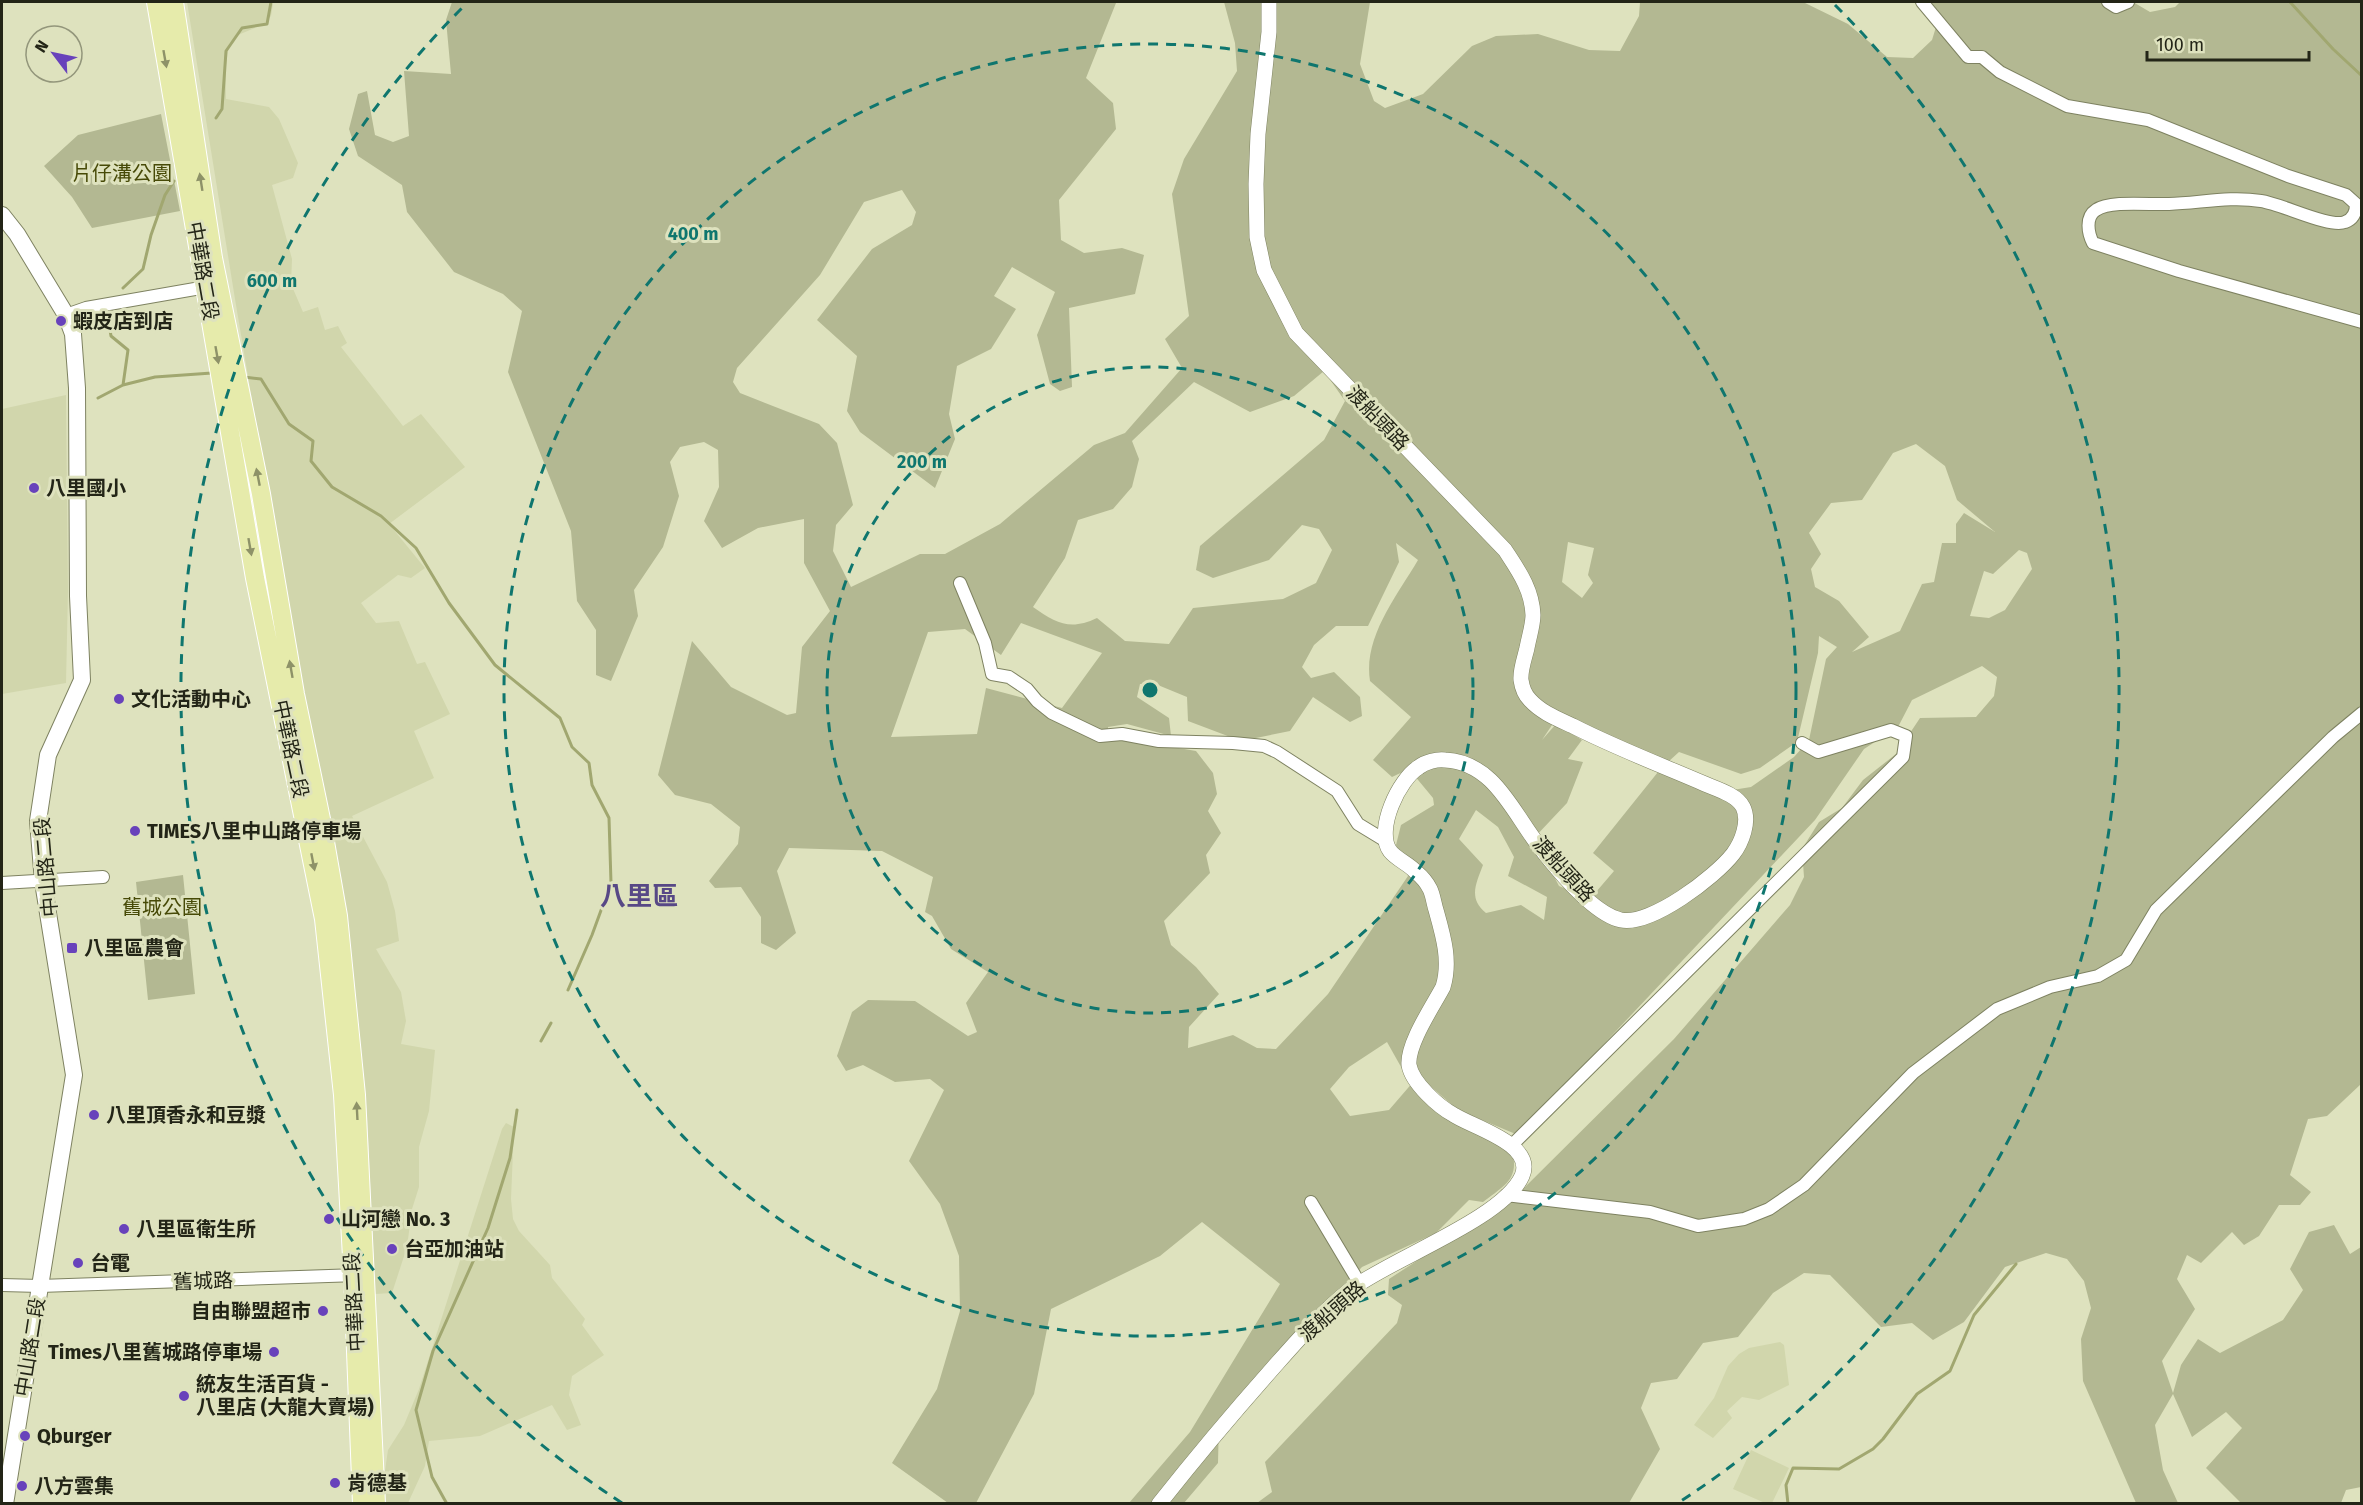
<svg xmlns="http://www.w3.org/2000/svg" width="2363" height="1505" font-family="'Fira Sans','Noto Sans TC',sans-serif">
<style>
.built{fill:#d1d6ac}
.green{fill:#b3b892;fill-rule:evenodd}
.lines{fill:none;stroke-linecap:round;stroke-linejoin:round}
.stream{stroke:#a1a770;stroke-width:3}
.minor-casing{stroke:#7e8261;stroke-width:14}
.tertiary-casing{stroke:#7e8261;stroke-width:16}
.secondary-casing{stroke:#7e8261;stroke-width:18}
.primary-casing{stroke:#fff;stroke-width:20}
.minor{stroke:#fff;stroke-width:12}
.tertiary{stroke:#fff;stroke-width:15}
.secondary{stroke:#fff;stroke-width:16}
.primary{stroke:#e6ebab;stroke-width:18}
.oneway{fill:#8e9268}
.ring{fill:none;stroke:#0f766e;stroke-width:3;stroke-dasharray:10 8}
.poi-dot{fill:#6842bb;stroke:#dee2be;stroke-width:2}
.labels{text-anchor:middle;stroke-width:6;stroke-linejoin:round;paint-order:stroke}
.park-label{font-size:20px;fill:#474a07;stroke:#dee2be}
.street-label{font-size:20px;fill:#232517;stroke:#dee2be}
.poi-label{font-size:20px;font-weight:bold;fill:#232517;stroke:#dee2be;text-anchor:start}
.district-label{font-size:26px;font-weight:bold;fill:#574886;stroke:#dee2be}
.centre{fill:#0f766e;stroke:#dee2be;stroke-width:3}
.ring-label{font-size:18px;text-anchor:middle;font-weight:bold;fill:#0f766e;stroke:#dee2be;stroke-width:6;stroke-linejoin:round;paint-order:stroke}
</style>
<rect width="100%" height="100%" fill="#dee2be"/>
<path class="built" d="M187,2H270L273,4L271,16L264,24L238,35L229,44L226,65V99L269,107L279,119L298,163L293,178L272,185L292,259L291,284L303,312L318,307L325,330L338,326L347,343L341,347L403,426L421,414L465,467L389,524L425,568L411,578L398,575L361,603L376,623L399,621L417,664L425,662L450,714L414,731L434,778L352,816L387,882L395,911L399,941L376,949L401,992L406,1021L401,1044L435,1050L429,1111L419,1147V1187L412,1209L407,1247L392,1293L375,1294L367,1113L358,1030L235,299Z
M66,395L68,591L66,683L2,694V409Z
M506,1123L514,1127L511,1199L513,1219L519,1231L550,1265L552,1278L585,1319L582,1325L604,1355L572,1376L569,1395L581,1425L567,1430L552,1405L480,1436L429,1441L425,1466L408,1503H386L385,1471L388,1450L404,1425L419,1389L502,1129Z
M1780,1342L1784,1345L1789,1385L1759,1400L1742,1397L1727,1411L1732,1418L1713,1438L1694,1425L1714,1398L1728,1366L1739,1354L1749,1348Z
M1751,1450L1789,1468L1772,1503H1765L1733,1489Z"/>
<path class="green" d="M452,2H1115L1116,3L1086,78L1113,103L1116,129L1059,200L1061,240L1084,253L1122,248L1144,255L1135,294L1069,308L1072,387L1060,391L1050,384L1037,335L1055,292L1012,267L994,296L1016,309L991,349L957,366L949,414L955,439L935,488L860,432L847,411L857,356L817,320L872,249L912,225L916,212L902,190L864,202L820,275L737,368L733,382L740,393L819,424L837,443L853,505L836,525L833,551L851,587L920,554H945L1000,524L1094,445L1125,433L1182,368L1165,339L1189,316L1172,194L1184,159L1237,71L1235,43L1224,2H1370L1360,64L1374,101L1385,108L1423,94L1472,46L1496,36L1538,34L1589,50L1620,51L1639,16L1640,2H1803L1848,24L1887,57L1913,58L1932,40L1936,27L1914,2H2133L2150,12L2175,7L2180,2H2361V1084L2327,1116L2308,1119L2290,1175L2311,1192L2300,1205H2279L2259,1236L2244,1245L2232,1232L2201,1263L2187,1255L2177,1279L2195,1309L2162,1361L2173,1393L2181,1365L2198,1339L2220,1353L2283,1320L2303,1290L2290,1269L2309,1232L2334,1225L2350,1254L2361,1247V1487L2346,1490L2341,1503H2241L2206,1468L2242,1428L2226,1412L2192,1437L2173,1394L2155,1425L2163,1470L2178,1503H2136L2083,1381L2081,1339L2091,1308L2084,1281L2067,1259L2046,1253L2005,1267L1964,1322L1933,1340L1912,1323L1881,1327L1830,1275L1804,1273L1773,1293L1738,1337L1703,1343L1677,1379L1651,1383L1641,1408L1660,1449L1629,1503H1257L1272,1492L1265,1462L1397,1323L1402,1305L1388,1295L1389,1279L1515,1197L1674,1039L1790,905L1804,877L1802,849L1819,822L1842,808L1863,780L1896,754L1920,718L1976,717L1994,696L1997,677L1982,666L1912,700L1898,727L1864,749L1815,820L1518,1135L1458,1110L1421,1078L1405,1074L1387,1042L1349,1067L1330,1089L1350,1116L1389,1110L1414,1081L1512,1151C1520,1180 1503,1186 1483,1202L1469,1200L1436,1233L1362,1267L1219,1420L1218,1463L1184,1503H1129L1190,1432L1280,1284L1202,1222L1160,1256L1051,1309L1034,1394L976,1503H948L892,1463L937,1389L960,1311L959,1256L940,1204L909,1161L944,1090L930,1079L895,1082L863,1065L846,1071L837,1056L852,1012L868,1000L915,1001L968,1036L977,1032L966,1003L988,972L951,949L932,916L925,912L933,877L882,851L789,848L777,871L796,933L776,950L761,943V917L741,887L715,888L709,881L738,844L740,827L711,804L675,795L658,775L692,641L731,687L787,715L796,713L802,647L830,611L804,563V519L758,528L722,548L704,521L719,487L718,450L704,442L680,447L670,462L679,496L663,547L634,590L638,616L611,681L596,675V630L577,601L571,531L508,372L522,311L503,294L454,272L407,212L402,185L358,156L349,129L358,94L367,91L375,135L393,142L409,136L404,71L451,74L446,20ZM1324,371L1345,401L1324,440L1200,546L1196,570L1213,578L1269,560L1302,525L1319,529L1332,550L1316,583L1283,599L1193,608L1169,644L1125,641L1097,618C1070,631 1056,623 1033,607L1065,558L1078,520L1113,509L1132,487L1139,459L1132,441L1194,382L1250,412L1294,396ZM1916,444L1945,466L1957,500L1995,532L1964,513L1956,524V543H1942L1934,582L1922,584L1900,631L1852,652L1869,637L1839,601L1815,587L1811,569L1821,554L1809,533L1831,503L1862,500L1893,453ZM1568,542L1594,548L1588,575L1593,583L1582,598L1562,582ZM1396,543L1418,560C1397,596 1363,637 1370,681L1411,717L1373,760L1392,777L1409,769L1433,798L1434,805L1401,825L1396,845L1408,876L1328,994L1276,1049L1257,1048L1233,1035L1188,1048L1189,1027L1219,994L1196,967L1171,945L1164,921L1210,873L1206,855L1221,833L1208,811L1217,794L1213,773L1196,751L1108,736V727L1127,724L1171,736L1169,718L1137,697L1140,684L1153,683L1187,697L1188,721L1241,741L1290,731L1313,697L1350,722L1362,716L1360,697L1334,672L1311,678L1302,667L1314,645L1336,626H1368L1399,562ZM2019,550L2027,553L2032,569L2005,610L1989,618L1970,616L1984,571L1993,574ZM1021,623L1102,653L1062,708L986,688L977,734L891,737L928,632L965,629L1001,655ZM1819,636L1837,647L1826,659L1809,740L1794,757L1751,787L1720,792L1658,772L1593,853L1614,871L1590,899L1559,886L1534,838L1567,803L1583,762L1568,759L1582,740L1556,724L1542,740L1558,716L1668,762L1679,752L1741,774L1760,768L1797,742L1818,653ZM1476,810L1498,827L1514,857L1508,876L1547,897L1544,920L1521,905L1486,913C1468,898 1476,884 1483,865L1459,839Z
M161,114L180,211L92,228L72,197L44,166L78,135Z
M183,875L195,994L148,1000L136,882Z"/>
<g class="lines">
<path class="stream" d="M2290,2L2333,49L2362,76
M216,118L222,109L226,51L242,28L267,24L271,2
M123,288L143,269L151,235L165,195L174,181
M244,377L261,379L289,424L313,441L311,461L332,487L381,516L416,548L449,603L495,665L560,718L572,747L589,763L592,785L609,818L611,883L592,935L568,990
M123,385L155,377L212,373
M98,398L123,385L128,350L111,336L108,318
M541,1041L551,1023
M447,1504L432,1477L416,1410L433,1351L488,1228L510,1158L517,1110
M1788,1504L1786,1485L1793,1468L1839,1469L1873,1449L1883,1439L1917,1394L1950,1371L1974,1315L2016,1264"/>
<g class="minor-casing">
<path id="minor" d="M1922,2L1968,57H1982L2000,72L2067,106L2148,120L2288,176L2346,195L2356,204C2356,211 2354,219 2345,222C2329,228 2282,204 2261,201C2230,196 2200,203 2169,204C2151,205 2110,200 2096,210C2085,217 2088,233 2093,243L2179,271L2362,322
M2108,2L2116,7L2128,2
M66,315L86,308L212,286
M960,583L985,643L992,674L1009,677L1027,689L1037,701L1052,713L1100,736L1122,734L1159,741L1233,743L1264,746L1277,752L1337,791L1358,824L1386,841
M2,883L103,877
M1512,1145L1903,757L1906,736L1891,730L1818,752L1802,743
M1506,1195L1650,1212L1698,1226L1744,1219L1769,1209L1804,1185L1913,1073L1997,1009L2050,987L2098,976L2126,960L2156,910L2333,737L2362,713
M1311,1202L1360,1284
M2,1285L40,1286L358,1275"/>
</g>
<g class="tertiary-casing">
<path id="tertiary" d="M1159,1504C1196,1457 1234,1412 1273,1368C1297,1341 1321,1313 1350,1290C1390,1259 1503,1219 1522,1176C1536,1144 1472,1127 1454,1115C1439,1107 1412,1083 1409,1065C1407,1044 1433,1006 1443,987C1451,961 1443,935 1436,910C1434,904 1433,895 1430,889C1427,883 1421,876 1416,872C1409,864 1396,859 1390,851C1375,830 1399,779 1419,767C1425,762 1437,759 1445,760C1494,762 1513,813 1539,846C1556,868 1593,914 1621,920C1651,926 1715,877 1733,854C1742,842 1750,821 1743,807C1737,795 1717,789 1705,784C1661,765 1616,748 1573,726C1558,719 1542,713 1530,700C1525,695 1522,687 1521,680C1520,670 1525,657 1527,648C1529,637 1533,625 1533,615C1532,589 1518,570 1505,550L1296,333L1264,270L1257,237L1256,184L1258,134L1269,32V2"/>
</g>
<g class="secondary-casing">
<path id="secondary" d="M2,215L17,234L66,315L73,334L77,388L78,596L82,680L48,755L38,821L43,882L74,1075L5,1504"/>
</g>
<g class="primary-casing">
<path id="primary" d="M156,2L255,578L324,919L343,1095L353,1275L362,1504
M174,2L213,258L261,494L295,694L321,819L338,916L356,1095L376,1504"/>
</g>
<use href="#minor" class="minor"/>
<use href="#tertiary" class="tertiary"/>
<use href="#secondary" class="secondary"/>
<use href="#primary" class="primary"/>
</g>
<defs><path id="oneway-solid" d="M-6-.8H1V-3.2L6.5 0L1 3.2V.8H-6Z" transform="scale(1.5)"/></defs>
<g class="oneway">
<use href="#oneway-solid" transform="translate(165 59) rotate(80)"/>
<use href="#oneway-solid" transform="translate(201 182) rotate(-99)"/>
<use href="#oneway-solid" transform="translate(217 355) rotate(80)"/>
<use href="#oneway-solid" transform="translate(258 477) rotate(-101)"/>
<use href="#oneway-solid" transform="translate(250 547) rotate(80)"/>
<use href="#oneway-solid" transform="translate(291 669) rotate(-100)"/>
<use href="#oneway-solid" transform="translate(313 862) rotate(79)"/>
<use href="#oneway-solid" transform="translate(357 1111) rotate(-93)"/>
</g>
<g class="ring">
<circle cx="1150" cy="690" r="323"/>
<circle cx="1150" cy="690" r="646"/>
<path d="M622 1503A969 969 0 0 1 465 5M1835 5A969 969 0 0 1 1678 1503"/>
</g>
<g class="poi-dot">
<circle cx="61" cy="321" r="6"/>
<circle cx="34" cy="488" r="6"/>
<circle cx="119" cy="699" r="6"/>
<circle cx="135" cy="831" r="6"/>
<rect x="66" y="942" width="12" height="12" rx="3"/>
<circle cx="94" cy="1115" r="6"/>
<circle cx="329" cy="1219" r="6"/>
<circle cx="124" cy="1229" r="6"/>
<circle cx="392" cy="1249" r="6"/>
<circle cx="78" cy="1263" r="6"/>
<circle cx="323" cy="1311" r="6"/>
<circle cx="274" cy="1352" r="6"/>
<circle cx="184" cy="1396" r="6"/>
<circle cx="25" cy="1436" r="6"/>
<circle cx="335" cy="1483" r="6"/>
<circle cx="22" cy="1486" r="6"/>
</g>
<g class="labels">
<g class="park-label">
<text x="122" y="180">片仔溝公園</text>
<text x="162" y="914">舊城公園</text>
</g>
<g class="street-label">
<text transform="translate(203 271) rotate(80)" y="7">中華路二段</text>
<text transform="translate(1378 418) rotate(46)" y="7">渡船頭路</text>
<text transform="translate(291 749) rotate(78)" y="7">中華路二段</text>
<text transform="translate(46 867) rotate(-95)" y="7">中山路二段</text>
<text transform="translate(1564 869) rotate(48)" y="7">渡船頭路</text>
<text transform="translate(203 1281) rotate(-2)" y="7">舊城路</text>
<text transform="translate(354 1302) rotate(-93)" y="7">中華路二段</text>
<text transform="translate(1332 1311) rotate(-41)" y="7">渡船頭路</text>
<text transform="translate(30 1347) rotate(-81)" y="7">中山路二段</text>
</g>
<g class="poi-label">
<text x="73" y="328">蝦皮店到店</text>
<text x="46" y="495">八里國小</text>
<text x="131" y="706">文化活動中心</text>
<text x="147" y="838">TIMES八里中山路停車場</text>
<text x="84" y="955">八里區農會</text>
<text x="106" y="1122">八里頂香永和豆漿</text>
<text x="341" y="1226">山河戀 No. 3</text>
<text x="136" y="1236">八里區衛生所</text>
<text x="404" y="1256">台亞加油站</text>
<text x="90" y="1270">台電</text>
<text x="311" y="1318" text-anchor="end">自由聯盟超市</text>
<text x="262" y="1359" text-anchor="end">Times八里舊城路停車場</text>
<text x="196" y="1391">統友生活百貨 -<tspan x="196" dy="23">八里店 (大龍大賣場)</tspan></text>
<text x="37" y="1443">Qburger</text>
<text x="347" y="1490">肯德基</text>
<text x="34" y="1493">八方雲集</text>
</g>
<g class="district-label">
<text x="639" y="905">八里區</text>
</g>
</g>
<circle cx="1150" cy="690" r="9" class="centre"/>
<g class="ring-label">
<text x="693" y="240">400 m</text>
<text x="272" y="287">600 m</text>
<text x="922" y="468">200 m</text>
</g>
<rect width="2363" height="1505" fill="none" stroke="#232517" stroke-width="6"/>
<g transform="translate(54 54) rotate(302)"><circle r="28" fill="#dee2be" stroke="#93967b" stroke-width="1.5"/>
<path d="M0-4.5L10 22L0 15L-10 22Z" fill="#6842bb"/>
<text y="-9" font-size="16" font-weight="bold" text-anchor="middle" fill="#232517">N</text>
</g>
<path d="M2147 51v9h162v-9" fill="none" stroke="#232517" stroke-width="3"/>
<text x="2156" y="51" font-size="18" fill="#232517" stroke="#dee2be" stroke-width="4.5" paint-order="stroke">100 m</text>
</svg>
